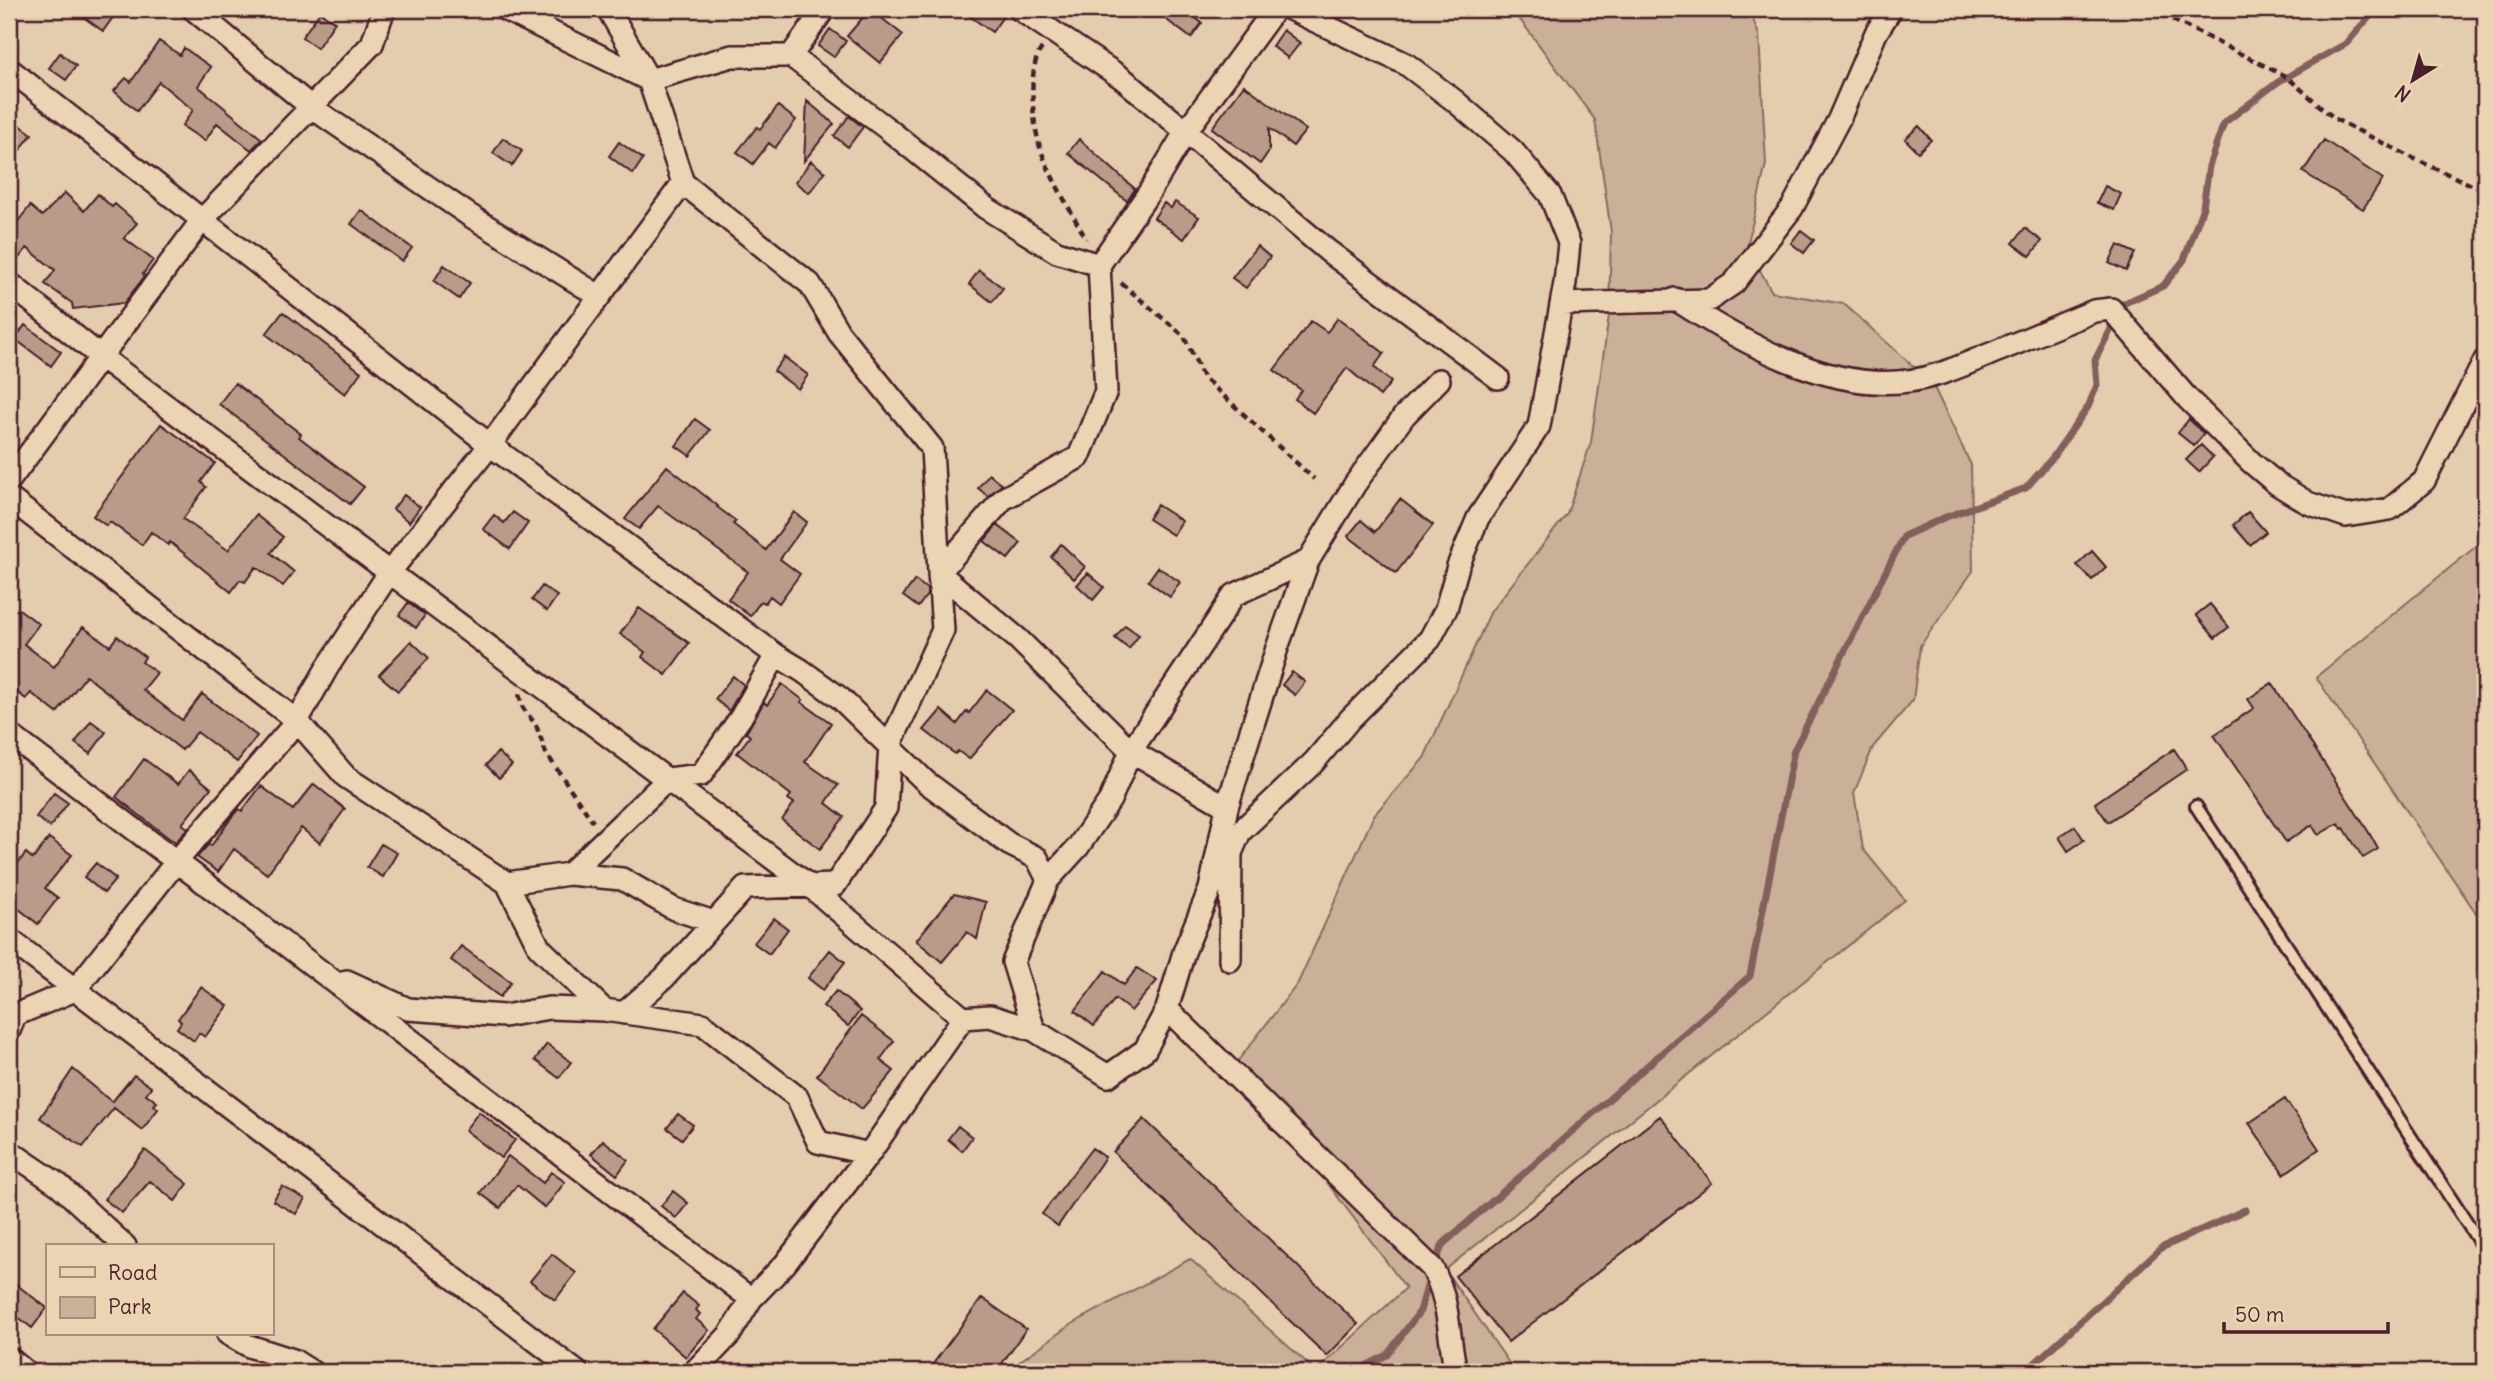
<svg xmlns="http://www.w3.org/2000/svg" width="2494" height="1381" font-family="Delius,sans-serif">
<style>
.green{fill:#cab098;stroke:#8a6862;stroke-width:2}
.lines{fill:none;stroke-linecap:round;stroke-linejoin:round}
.stream{stroke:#825e5a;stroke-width:7}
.building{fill:#b89c89;stroke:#4a1f2b;stroke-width:2}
.lane-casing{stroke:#4a1f2b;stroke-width:16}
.street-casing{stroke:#4a1f2b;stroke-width:26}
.path{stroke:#4a1f2b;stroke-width:4.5;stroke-dasharray:7 5;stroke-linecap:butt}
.lane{stroke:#ead4b3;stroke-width:10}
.street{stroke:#ead4b3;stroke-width:21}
</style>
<rect width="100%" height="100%" fill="#e4cdae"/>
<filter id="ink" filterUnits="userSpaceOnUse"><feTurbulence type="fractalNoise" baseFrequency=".0143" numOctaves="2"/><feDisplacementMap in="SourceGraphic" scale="14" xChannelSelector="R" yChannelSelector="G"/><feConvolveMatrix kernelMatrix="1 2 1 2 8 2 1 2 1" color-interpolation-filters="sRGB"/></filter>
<g filter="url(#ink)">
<path class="green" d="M1509,9H1749L1759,35L1766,164L1747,247L1772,292L1844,304L1932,383L1971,465L1973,571L1920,646L1913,700L1873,747L1854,793L1863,849L1905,900L1445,1270L1509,1363L1498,1372H1005L1070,1325L1190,1259L1316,1371L1406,1288L1237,1062L1298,983L1374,815L1424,758L1491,611L1567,514L1591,442L1609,315L1611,232L1595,120L1521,21Z
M2485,539V926L2316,677Z"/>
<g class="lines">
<path class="stream" d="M1434,1265L1443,1244L1750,976L1794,750L1904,536L1946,517L2026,488L2053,457L2088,407L2097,385L2095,360L2111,329V309L2163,286L2184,260L2203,207L2209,166L2224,123L2278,82L2347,43L2376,9
M1354,1372L1387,1355L1420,1311L1430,1276
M2025,1372L2161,1248L2245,1210"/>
</g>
<path class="building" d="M72,9H103L114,16L103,31Z
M870,9L903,35L880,63L847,36Z
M960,9H995L1004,15L992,32Z
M1152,9H1184L1202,23L1191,38Z
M320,12L335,22L317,48L302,37Z
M830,29L846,41L834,57L818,46Z
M1283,30L1300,43L1288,58L1272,46Z
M159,41L180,55L184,48L211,67L198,86L262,139L251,150L217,123L205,141L182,126L193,110L159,82L137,111L114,91L126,78L131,82Z
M60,53L76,66L66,80L49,68Z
M1244,85L1306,130L1293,146L1269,128V151L1260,164L1212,128Z
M807,101L834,124L804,161Z
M778,106L796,120L775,148L769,143L753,164L737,152L757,127L760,129Z
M849,116L863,127L848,147L834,136Z
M17,123L32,134L20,150L9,142V133Z
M1919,126L1931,140L1918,152L1905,139Z
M503,138L522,151L512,166L493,153Z
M1079,139L1135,189L1127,201L1068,153Z
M2324,140L2383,179L2363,209L2303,172Z
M619,142L643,159L633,174L609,156Z
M811,161L825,172L809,193L795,182Z
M2105,186L2121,194L2114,210L2097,203Z
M65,193L84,211L98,194L112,207L115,204L137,223L124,238L153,260L143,274L145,276L124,303L73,309L72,303L45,284L55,270L27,248L9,270V233L30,206L42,216Z
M1175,202L1199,217L1184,239L1154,218L1164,203L1171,208Z
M361,210L412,248L402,261L351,224Z
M2025,228L2042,241L2030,256L2013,243Z
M1801,230L1814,240L1804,253L1791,243Z
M2118,245L2135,253L2126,271L2109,263Z
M1257,246L1270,257L1246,288L1232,278Z
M444,265L470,283L459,299L434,281Z
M979,270L1003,288L992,302L969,284Z
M283,312L361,372L345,394L266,334Z
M1338,318L1384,353L1374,367L1391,382L1380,396L1347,368L1313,413L1295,399L1301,390L1274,370L1311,321L1327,332Z
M25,325L61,352L51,366L15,339Z
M784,357L808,375L798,389L774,371Z
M235,383L301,434L299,437L364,487L350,504L219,404Z
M695,419L710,430L690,456L676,446Z
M2189,419L2204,434L2194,446L2178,433Z
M161,424L215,463L201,482L206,487L183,519L228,550L256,515L283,537L271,553L294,572L283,586L256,567L245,582L240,580L231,592L170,542L168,545L151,532L142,545L110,522L107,526L93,516Z
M2201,445L2213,457L2199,472L2186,460Z
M667,466L718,506L717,507L736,521L733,524L766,550L794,512L807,522L780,559L800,574L779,603L770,596L765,603L761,601L750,616L728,599L748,572L658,506L639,529L625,519Z
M989,474L1002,485L988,496L978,488Z
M404,495L420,507L409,522L393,509Z
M1400,499L1433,525L1396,573L1348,536L1361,520L1375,532Z
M1157,505L1182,521L1173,535L1148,519Z
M513,512L528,523L510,549L483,529L494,515L504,523Z
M2248,512L2266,532L2250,545L2233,525Z
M997,525L1021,543L1008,559L984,541Z
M1061,544L1085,567L1074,579L1051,557Z
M2092,551L2106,567L2092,580L2077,565Z
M1158,567L1180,582L1170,597L1148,581Z
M1088,573L1104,587L1093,600L1077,585Z
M915,580L927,589V595L918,607L903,596Z
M542,586L557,596L547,611L532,600Z
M408,603L425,615L416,628L399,615Z
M2210,604L2229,627L2215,638L2196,615Z
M9,605L17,611L19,609L39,624L24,644L54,667L83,627L110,646L117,636L145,657L142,662L157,673L143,690L182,720L202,694L257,736L237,762L197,732L182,750L86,676L57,713L31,693L26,699L9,686Z
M639,608L689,643L666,675L642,657L645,652L620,634Z
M1125,625L1139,635L1129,649L1115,638Z
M411,641L429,658L398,691L379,675Z
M1292,672L1305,682L1295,695L1282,685Z
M733,676L744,685L729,711L715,699Z
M2272,683L2368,831L2378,849L2363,858L2344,828L2342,829L2339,823L2318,835L2312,825L2286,842L2214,735L2254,708L2248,699Z
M782,684L803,700L801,702L831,723L805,762L838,785L826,803L844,817L820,849L782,820L794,803L788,799L791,795L737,753L750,736L746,733L764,702L767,705Z
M987,690L1012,710L969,759L958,751L955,754L924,730L941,710L957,724L967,711L969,713Z
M91,721L106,732L90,754L75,743Z
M2174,749L2187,769L2108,822L2095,803Z
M498,752L512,765L499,778L486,765Z
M144,759L178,784L189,770L211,788L182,824L188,828L176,842L170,839L116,797Z
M314,784L345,809L320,843L301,828L267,874L234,849L218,872L197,857L209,844L211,846L235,813L239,809L242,811L261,786L293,810Z
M54,793L68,803L50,827L36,817Z
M2075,826L2084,840L2068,851L2059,837Z
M49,838L72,855L45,888L58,898L38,924L9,901V874L26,853L33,859Z
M381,844L397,853L383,877L367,867Z
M96,863L116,879L104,893L84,877Z
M954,894L986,902L977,939L967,932L942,962L916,940Z
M774,918L788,929L769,954L754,943Z
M461,946L511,982L500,997L451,960Z
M830,950L845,962L823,990L808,978Z
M1137,968L1157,981L1131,1011L1115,999L1094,1026L1075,1011L1105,971L1124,985Z
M201,987L228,1006L205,1037L199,1033L194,1041L177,1028L181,1022L178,1019Z
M836,991L860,1011L848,1026L823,1006Z
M861,1016L894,1041L880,1060L894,1071L862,1109L817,1075Z
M547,1044L571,1062L559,1078L535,1060Z
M73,1069L112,1102L134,1075L151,1087L146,1094L157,1102L154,1105L158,1109L142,1130L114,1108L83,1147L40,1118Z
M2285,1099L2319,1149L2284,1174L2249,1123Z
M479,1112L515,1140L501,1158L465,1130Z
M678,1114L693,1125L682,1139L667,1128Z
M1660,1116L1712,1183L1508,1342L1455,1276Z
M1144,1119L1358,1324L1327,1356L1113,1152Z
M958,1126L972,1137L962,1151L948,1139Z
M603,1140L628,1160L617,1175L591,1154Z
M1092,1148L1105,1157L1058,1226L1042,1214Z
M145,1150L188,1184L175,1201L150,1181L122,1213L104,1199Z
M508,1156L543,1183L551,1172L565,1182L545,1208L517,1185L500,1208L480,1193Z
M282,1186L305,1199L296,1214L273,1201Z
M673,1191L688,1203L676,1218L661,1206Z
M552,1254L576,1273L555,1300L530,1281Z
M9,1279L47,1308L32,1328L9,1310Z
M683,1293L699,1306L696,1310L700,1314L696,1319L709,1330L686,1357L653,1329Z
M982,1298L1026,1329L996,1372H927Z"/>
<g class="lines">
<g class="lane-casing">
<path id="lane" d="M2196,806L2485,1251"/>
</g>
<g class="street-casing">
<path id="street" d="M193,9L311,107L469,215L599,296
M504,9L649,80L683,183L810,284L839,333L932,448L939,573L1018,639L1131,751L1227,807
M608,9L649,80L732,56H791L889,130L986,208L1057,252L1099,265
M1019,9L1122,78L1328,251L1498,378
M791,56L824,9
M9,69L490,445L776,655L801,670L840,698L926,782L1009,844L1037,858L1048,880L1013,962L1034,1030
M9,283L101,357L811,887L963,1018
M1675,299C1739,341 1829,392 1908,381C1940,377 1970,362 2000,350C2031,337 2062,324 2094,311L2111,309L2188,399L2251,462L2277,484L2308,503L2346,516L2390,509L2424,481L2485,360
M1561,304L1709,300L1734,283L1792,208L1839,119L1876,33L1891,9
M9,481L202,220L372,44L384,9
M9,498L297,721L346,777L507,883L539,947L604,1010L703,1024L797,1097L818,1142L869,1154L963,1018L990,1016L1034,1030L1108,1076L1145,1050L1167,1009L1184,952L1210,889L1227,807L1277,648L1308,561L1355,484L1404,416L1439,380
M9,734L751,1299
M569,874L668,779L701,775L741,717L776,655
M1048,880L1078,847L1110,800L1131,751L1234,595L1308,561
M507,883L569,874L622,879L674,909L714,922
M9,939L577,1372
M1230,960L1231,853L1240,832L1314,762L1350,719L1430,639L1446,609L1458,566L1478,518L1539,426L1565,283L1569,243L1550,195L1513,151L1455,101L1406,64L1290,9
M347,981L408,1009L504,1016L549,1008L604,1010
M1167,1009L1432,1268C1450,1300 1448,1337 1456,1372
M624,1013L664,978L745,888L835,885L886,808L890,745L943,630L939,573L1003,499L1079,457L1106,391L1099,265L1150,191L1186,131L1275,9
M9,1031L15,1015L75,990L176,862L297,721L327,668L389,573L490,445L683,183
M9,1151L59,1185L125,1246
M228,1334L249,1346L293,1360L312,1372
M9,1358L26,1372
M694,1372L730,1334L751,1299L785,1264L869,1154"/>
</g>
<path class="path" d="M2151,9L2287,77L2335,119L2417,160L2485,191
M1042,48C1026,67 1033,130 1042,153C1053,182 1071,211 1086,239
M1121,283L1184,336L1203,377L1314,479
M519,694L523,708L536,725L546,753L593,822"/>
<use href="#lane" class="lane"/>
<use href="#street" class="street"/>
</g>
</g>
<rect width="2494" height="1381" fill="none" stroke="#ead4b3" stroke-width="35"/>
<rect x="18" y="18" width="2459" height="1346" fill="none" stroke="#4a1f2b" stroke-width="2.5" filter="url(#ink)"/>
<rect x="46" y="1244" width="228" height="91" fill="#ead4b3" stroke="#aa8c7d" stroke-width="2"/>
<rect x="60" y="1267" width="35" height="10" fill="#ead4b3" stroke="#aa8c7d" stroke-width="2"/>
<text x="108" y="1280" font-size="21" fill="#4a1f2b">Road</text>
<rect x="60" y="1297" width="35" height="21" fill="#cab098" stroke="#aa8c7d" stroke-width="2"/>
<text x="108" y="1314" font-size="21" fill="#4a1f2b">Park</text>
<g transform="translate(2413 80) rotate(217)" stroke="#ead4b3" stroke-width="5" paint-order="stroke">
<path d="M0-5L12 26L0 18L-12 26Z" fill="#4a1f2b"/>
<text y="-10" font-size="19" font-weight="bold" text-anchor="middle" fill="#4a1f2b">N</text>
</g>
<path d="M2224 1322v10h164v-10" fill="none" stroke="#4a1f2b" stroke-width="3.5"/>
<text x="2235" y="1322" font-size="21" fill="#4a1f2b" stroke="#ead4b3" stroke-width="5" paint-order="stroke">50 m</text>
</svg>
